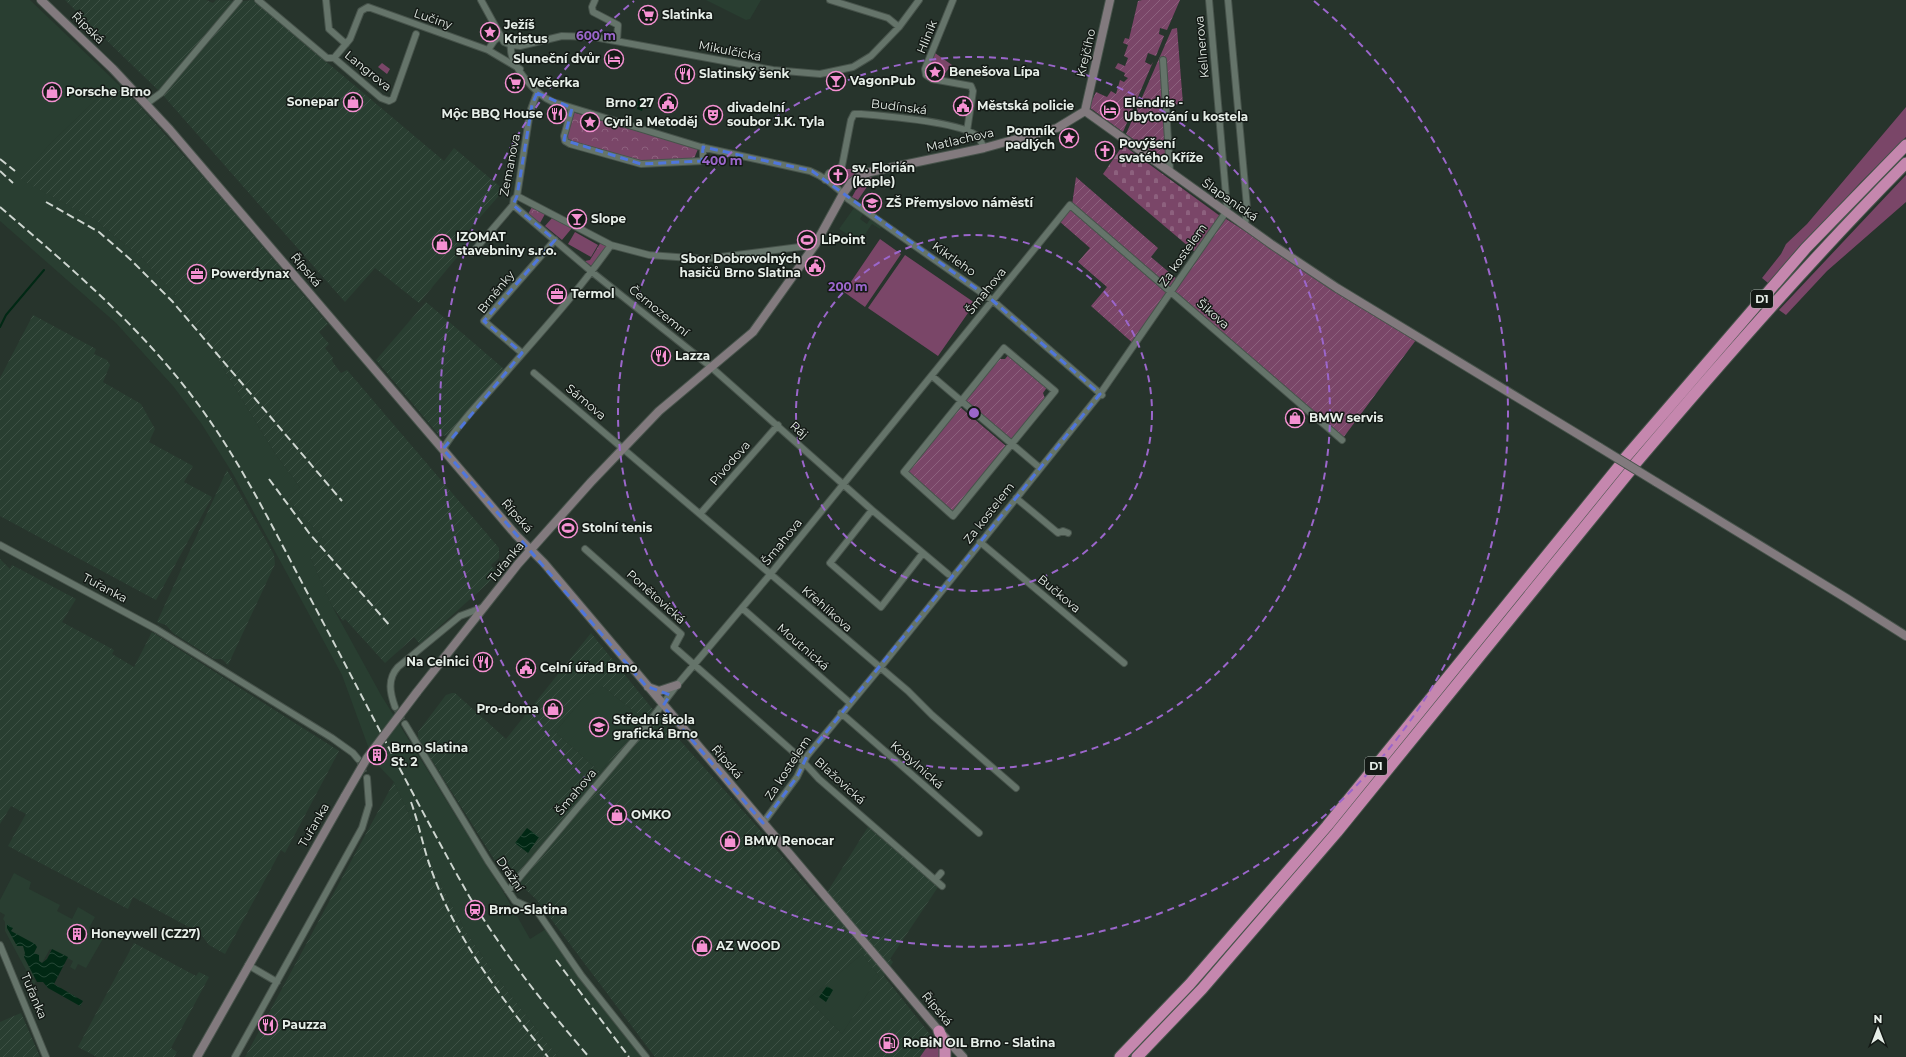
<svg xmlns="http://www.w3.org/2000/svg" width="1906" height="1057" font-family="Montserrat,sans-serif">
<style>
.built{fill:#293e31}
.industrial{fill:url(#industrial-furrows);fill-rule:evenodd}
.grass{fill:#7a4668}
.forest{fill:url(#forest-crowns)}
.cemetery{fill:url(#cemetery-stones)}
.garden{fill:url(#garden-furrows)}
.water{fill:url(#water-waves)}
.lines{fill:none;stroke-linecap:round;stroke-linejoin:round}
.stream{stroke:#012814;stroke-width:2}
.street-tunnel{stroke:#445048;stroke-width:6;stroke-dasharray:6 3;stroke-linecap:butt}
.street-casing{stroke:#47534b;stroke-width:8}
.secondary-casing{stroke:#47534b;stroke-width:10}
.highway-casing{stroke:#47534b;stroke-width:13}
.street{stroke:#65746a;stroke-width:6}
.secondary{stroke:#827a7e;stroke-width:8}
.highway{stroke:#c587ae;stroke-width:11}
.rail{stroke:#cdd5cf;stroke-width:2;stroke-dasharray:8 4;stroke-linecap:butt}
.secondary-bridge-casing{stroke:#47534b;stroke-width:10;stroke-linecap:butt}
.secondary-bridge{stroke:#827a7e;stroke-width:8}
.marked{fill:none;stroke:#4f76dc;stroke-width:3;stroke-dasharray:8 5;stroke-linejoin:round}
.ring{fill:none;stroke:#9b66cb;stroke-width:2;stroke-dasharray:7 5}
.labels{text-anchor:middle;stroke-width:3;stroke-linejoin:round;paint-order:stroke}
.shield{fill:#141a16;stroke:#a7aea9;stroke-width:1}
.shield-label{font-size:11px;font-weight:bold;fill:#e6eee8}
.poi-label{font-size:12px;font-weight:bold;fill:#e6eee8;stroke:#141a16;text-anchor:start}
.street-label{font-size:12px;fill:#e6eee8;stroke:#141a16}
.centre{fill:#9b66cb;stroke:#141a16;stroke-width:2}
.ring-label{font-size:12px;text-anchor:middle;font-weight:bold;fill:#9b66cb;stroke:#141a16;stroke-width:3;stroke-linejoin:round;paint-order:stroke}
</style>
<defs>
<pattern id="industrial-furrows" width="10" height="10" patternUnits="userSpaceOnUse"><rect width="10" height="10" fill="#293e31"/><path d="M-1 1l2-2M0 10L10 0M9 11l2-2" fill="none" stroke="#3e5145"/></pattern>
<pattern id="forest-crowns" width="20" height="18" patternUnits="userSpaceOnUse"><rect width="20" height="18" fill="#7a4668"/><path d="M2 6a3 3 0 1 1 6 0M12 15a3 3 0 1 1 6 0" fill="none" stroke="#8d617e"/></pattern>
<pattern id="cemetery-stones" width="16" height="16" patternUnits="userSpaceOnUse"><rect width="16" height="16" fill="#7a4668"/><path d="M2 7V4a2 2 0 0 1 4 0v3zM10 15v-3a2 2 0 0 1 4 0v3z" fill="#8d617e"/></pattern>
<pattern id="garden-furrows" width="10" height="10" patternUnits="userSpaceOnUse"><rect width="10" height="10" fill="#7a4668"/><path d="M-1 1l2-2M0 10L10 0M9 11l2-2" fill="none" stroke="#8d617e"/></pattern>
<pattern id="water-waves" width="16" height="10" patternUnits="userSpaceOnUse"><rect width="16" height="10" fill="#012814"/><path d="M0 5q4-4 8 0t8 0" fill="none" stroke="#264836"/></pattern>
</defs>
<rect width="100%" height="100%" fill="#27342c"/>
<path class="built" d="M0,0H30L120,86L113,94L108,89L101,95L49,145L21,179L95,220L141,257L184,305L181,309L199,329L276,455L300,487L287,498L326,542L310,556L332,606L381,695L498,884L500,886L530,939L546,929L571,966L643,1057H558L496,976L466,932L441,885L394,782L373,760L342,675L233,474L201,423L173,386L116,323L0,221Z
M706,0H761L750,19L746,20Z
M854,208L863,214L860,219L867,224L870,219L881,227L880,229L872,224L860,242L839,229Z
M602,686L644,719L600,772L555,732L585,696L596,692Z
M14,873L31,882L29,889L60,905L57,911L72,919L78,907L95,917L89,928L104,937L86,968L78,964L75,970L70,967L73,961L50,949L33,979L36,981L34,985L5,931V922L3,919L5,915L0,912V900Z
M862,954L879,976L842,1034L808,999Z"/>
<path class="industrial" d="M65,0H206L213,3L216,0L243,1L253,0L444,161L454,148L504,190L468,231L474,237L419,303L375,268L345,302L161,93Z
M120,86L137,103L212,187L328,324L319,332L329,344L325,348L333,358L332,361L341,373L347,370L499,548V558L491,565L496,573L488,583L420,644L414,637L385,663L345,619L343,621L332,606L310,556L326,542L287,498L300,487L276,455L199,329L181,309L184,305L141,257L95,220L20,179L49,145L101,95L108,89L113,94Z
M426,302L504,369L449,435L442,436L438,434L376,360Z
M33,315L96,349L94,354L107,360L110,365L103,382L141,404L155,429L149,442L193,466L184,482L212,497L156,600L0,516V378Z
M227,470L274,555L275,564L228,665L222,659H214L173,633L166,625L157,622Z
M0,559L10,569L12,565L76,599L62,622L114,650L112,654L134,667L152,632L339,751L285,853L281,850L225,954L209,945L200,933L133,897L128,909L8,846L26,814L11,806L0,824Z
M591,633L659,717L753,822L821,902L868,827L938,887L890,959L893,962L884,976L933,1038L920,1057H655L536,899L497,864L418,738V732L446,695L452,693H455L506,739ZM602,686L644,719L600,772L555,732L585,696L597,692ZM862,954L879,976L842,1034L808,999Z
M394,782L441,885L466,932L496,976L558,1057H245Z
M134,943L196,976L199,972L209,977L171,1048L177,1052L174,1057H97L78,1047Z
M21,1013L40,1057H0V1022Z"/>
<path class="grass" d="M1906,107V137L1860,183L1768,283L1762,278L1781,254L1786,244L1807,224Z
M847,169H866L843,183L831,178L832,174L843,172Z
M1906,175V202L1827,271L1786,315L1779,310Z
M870,177L873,178L858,200L852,197L857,188Z
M552,218L572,228L562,240L545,226Z
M575,232L598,245L591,257L568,244Z
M880,239L901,254L865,307L844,292Z
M905,255L975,303L938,356L868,308Z
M933,1038L942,1049L943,1057H920Z"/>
<path class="forest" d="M935,53L952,65L945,73L931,63Z
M382,63L390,69L387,74L378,67Z
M572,112L698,149L693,161L642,164L567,140Z
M532,207L545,214L540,223L528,214Z
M601,242L608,246L595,269L585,261L590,260Z"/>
<path class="cemetery" d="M1123,145L1220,216L1195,252L1103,174Z"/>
<path class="garden" d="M1142,0H1180L1167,30L1160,28L1159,34L1164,36L1156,56L1148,53L1145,62L1151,65L1153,62L1123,132L1089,107L1096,92L1107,97L1111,91L1116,94L1120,80L1124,82L1128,78L1124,76L1125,73L1115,68L1118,63L1125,66L1128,58L1124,56L1128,45L1123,43L1125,38L1129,39L1138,1Z
M1177,28L1183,104L1168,105L1171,166L1126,134L1172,29Z
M1076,177L1158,248L1151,257L1177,279L1223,217L1416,340L1343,438L1174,293L1135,345L1091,306L1107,287L1078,262L1090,248L1059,221L1072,205Z
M1010,353L1048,386L1043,393L1046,401L1013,441L964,400L997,359H1005Z
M960,407L1006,446V449L952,512L907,473Z"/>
<path class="water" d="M638,98L645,101L642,111L637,109Z
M527,828L539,837L528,853L515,843Z
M7,924L13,928L11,931L35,944L37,947L34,953L39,955V961L42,963L47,959L52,949L68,957L54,984L83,1001L80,1006L48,988L43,982H37L24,957L25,953L23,946H17L7,928Z
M827,986L833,990L826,1002L819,997Z"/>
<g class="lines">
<path class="stream" d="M0,327L6,315L44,270"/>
<path class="street-tunnel" d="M395,707L405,724
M358,759L367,778"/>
<g class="street-casing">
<path id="street" d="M258,0L327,58H334L381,98L389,101L393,99L416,34
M326,0L329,29L346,44
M481,0L504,42L511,45L520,46L562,36L594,37L773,70L820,74L853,67L871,56L899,27L919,0
M595,0L592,7L593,12L618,25L617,40
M830,0L888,18L899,27
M953,0L925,69L926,75L932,79L971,86L973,91L967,131
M1228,0L1247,207L1245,225
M511,45C508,64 536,95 553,102L701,147L810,171C825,177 837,187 848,199L992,300L1102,395
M488,50L494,41L500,36
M334,58L350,39L361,11L368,7L488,50L520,69
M1163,60L1170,172
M146,104L161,93L239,0
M572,108L564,136L565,141L570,144L641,164L703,161V147
M825,180L829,173L838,170L842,166L851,120L854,114H861C885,116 964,122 978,137C981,140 982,145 984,148
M517,196L611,245L649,255L704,259L815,245
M513,205L592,272L711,367L872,510L948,574
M472,253L513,205L514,199L517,196L530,112L537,93
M1004,348L1055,391L953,516L904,472Z
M522,353L484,321L555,240
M534,373L908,691L932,715L1016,788
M932,376L1040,468
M443,449C461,420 487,395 509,369C544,329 580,289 611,245
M1016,498L1058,533L1063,531L1068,533
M872,510L830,563L881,607L923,553
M700,514L778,425
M980,542L1124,663
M0,545L156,629L332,738L353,753L358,759
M585,549L681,634L674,647L798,756L819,779L942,886
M742,608L850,703
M395,707C390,693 387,679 398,667L460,616L484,607
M841,713L979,833
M405,724L488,861L515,901L537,911L581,975L646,1057
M763,823L797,777L807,756L884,663L1100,394L1226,212L1227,207L1209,0
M935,880L941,873
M508,891L646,726L677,685L768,577L1070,205L1342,440
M0,945L46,1057
M248,965L277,982
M235,1057L362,828L369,805L367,778"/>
</g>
<g class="secondary-casing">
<path id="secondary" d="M41,0L113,69L170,130L516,535L544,563L939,1031L963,1057
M1085,111L1271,244L1337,288L1599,447
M1085,111L1110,0
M1656,482L1846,598L1906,636
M648,687L659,691L677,685
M417,692L518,564L591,482L659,411L753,332L815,245L843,194L851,183L860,176L870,172L984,148L1057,128L1085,111
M197,1057L345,796"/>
</g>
<g class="highway-casing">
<path id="highway" d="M1625,458L1806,248L1906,145
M1635,464C1722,361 1811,259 1906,163
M939,1031L945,1046V1057
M1120,1057L1190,984L1327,826L1620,465
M1137,1057L1202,989L1337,832L1630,471"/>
</g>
<use href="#street" class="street"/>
<use href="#secondary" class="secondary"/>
<use href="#highway" class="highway"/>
<path class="rail" d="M0,159L15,171
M0,171L13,183
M46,202L99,232L131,260L172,301L342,501
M0,207C71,268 138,324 195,400C240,460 273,528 308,594C362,695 413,797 469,896C504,954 545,1006 589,1057
M269,479L309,533L391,627
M411,802C419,824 423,847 431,869C456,940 502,998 548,1057
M556,960L629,1057"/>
<g class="secondary-bridge-casing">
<path id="secondary-bridge" d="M1599,447L1656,482
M345,796L367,758L417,692"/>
</g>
<use href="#secondary-bridge" class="secondary-bridge"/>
</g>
<path class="marked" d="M537,93L572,108L564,140L641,164L702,161L703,147L812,171L992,300L1100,394L807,756L797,777L763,823L663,706L670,695L646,686L443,449L522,353L484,321L555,240L513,205L517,196L532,105Z"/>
<g class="ring">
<circle cx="974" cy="413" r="178"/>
<circle cx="974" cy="413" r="356"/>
<path d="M1314 1A534 534 0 1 1 634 1"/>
</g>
<defs>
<g id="supermarket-ring" transform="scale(1)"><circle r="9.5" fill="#141a16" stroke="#f591d2" stroke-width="1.5"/><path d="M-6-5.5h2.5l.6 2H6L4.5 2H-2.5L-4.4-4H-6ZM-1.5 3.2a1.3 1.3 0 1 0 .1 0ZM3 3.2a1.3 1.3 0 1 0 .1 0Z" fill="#f591d2"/></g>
<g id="sight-ring" transform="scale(1)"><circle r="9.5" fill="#141a16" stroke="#f591d2" stroke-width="1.5"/><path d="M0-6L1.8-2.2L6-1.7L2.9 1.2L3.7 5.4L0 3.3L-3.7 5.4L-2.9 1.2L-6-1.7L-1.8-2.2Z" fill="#f591d2"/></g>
<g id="hotel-ring" transform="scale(1)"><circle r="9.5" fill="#141a16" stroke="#f591d2" stroke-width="1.5"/><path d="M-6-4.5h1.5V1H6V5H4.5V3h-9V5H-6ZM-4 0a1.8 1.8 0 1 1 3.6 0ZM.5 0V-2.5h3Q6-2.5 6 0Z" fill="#f591d2"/></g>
<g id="restaurant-ring" transform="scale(1)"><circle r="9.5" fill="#141a16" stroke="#f591d2" stroke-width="1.5"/><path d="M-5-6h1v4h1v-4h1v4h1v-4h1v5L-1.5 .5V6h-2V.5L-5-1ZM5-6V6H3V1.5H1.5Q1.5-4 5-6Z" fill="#f591d2"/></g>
<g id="bar-ring" transform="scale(1)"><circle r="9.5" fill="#141a16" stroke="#f591d2" stroke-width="1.5"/><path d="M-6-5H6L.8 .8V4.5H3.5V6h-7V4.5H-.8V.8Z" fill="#f591d2"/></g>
<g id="shop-ring" transform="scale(1)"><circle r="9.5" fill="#141a16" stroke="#f591d2" stroke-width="1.5"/><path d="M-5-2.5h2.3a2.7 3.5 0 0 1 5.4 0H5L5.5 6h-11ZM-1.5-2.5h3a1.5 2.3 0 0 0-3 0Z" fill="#f591d2"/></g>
<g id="civic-ring" transform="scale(1)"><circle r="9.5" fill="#141a16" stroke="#f591d2" stroke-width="1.5"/><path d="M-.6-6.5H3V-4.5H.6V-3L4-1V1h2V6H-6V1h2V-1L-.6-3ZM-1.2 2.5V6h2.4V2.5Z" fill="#f591d2"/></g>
<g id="theatre-ring" transform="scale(1)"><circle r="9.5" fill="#141a16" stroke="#f591d2" stroke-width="1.5"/><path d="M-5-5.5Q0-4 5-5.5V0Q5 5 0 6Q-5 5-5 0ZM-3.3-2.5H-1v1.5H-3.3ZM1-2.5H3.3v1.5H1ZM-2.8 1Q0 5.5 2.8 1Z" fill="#f591d2"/></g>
<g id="church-ring" transform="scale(1)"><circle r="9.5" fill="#141a16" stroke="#f591d2" stroke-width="1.5"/><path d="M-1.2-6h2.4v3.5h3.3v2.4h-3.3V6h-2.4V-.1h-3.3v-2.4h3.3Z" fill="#f591d2"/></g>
<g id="school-ring" transform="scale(1)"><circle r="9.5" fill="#141a16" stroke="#f591d2" stroke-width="1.5"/><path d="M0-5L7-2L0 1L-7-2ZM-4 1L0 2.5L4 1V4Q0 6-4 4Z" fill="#f591d2"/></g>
<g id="stadium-ring" transform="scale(1)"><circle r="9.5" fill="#141a16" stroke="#f591d2" stroke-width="1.5"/><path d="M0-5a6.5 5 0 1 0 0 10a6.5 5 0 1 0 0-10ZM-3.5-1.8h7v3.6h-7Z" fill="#f591d2"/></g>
<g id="office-ring" transform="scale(1)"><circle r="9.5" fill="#141a16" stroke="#f591d2" stroke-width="1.5"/><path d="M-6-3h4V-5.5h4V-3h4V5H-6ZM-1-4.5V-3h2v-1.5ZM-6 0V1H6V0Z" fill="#f591d2"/></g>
<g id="building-ring" transform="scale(1)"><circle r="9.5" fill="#141a16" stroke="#f591d2" stroke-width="1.5"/><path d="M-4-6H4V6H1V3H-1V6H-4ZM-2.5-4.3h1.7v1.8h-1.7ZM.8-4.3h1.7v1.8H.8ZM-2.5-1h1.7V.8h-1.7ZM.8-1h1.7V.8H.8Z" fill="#f591d2"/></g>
<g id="station-ring" transform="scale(1)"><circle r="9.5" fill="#141a16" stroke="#f591d2" stroke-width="1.5"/><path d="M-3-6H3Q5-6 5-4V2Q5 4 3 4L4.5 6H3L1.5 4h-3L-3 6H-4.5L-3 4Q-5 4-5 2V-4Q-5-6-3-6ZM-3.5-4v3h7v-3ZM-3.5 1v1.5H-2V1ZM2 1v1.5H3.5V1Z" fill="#f591d2"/></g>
<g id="fuel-ring" transform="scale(1)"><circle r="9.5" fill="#141a16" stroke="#f591d2" stroke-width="1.5"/><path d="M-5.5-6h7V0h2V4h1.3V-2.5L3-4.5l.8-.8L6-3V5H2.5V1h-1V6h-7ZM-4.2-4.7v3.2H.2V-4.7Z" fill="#f591d2"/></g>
</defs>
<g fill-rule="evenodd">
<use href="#supermarket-ring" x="648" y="15"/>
<use href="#sight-ring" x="490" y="32"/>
<use href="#hotel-ring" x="614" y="59"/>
<use href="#sight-ring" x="935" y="72"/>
<use href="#restaurant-ring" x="685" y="74"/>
<use href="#bar-ring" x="836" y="81"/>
<use href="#supermarket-ring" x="515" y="83"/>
<use href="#shop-ring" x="52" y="92"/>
<use href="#shop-ring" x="353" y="102"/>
<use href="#civic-ring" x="668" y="103"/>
<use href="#civic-ring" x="963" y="106"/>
<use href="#hotel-ring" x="1110" y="110"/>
<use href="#restaurant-ring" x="557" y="114"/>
<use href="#theatre-ring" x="713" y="115"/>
<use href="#sight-ring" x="590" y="122"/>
<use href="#sight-ring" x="1069" y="138"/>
<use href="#church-ring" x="1105" y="151"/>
<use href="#church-ring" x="838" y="175"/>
<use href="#school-ring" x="872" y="203"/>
<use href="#bar-ring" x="577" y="219"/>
<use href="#stadium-ring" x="807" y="240"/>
<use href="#shop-ring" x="442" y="244"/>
<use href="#civic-ring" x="815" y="266"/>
<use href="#office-ring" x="197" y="274"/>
<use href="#office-ring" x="557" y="294"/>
<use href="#restaurant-ring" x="661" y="356"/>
<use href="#shop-ring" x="1295" y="418"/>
<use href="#stadium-ring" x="568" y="528"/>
<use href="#restaurant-ring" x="483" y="662"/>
<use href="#civic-ring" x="526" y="668"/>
<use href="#shop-ring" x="553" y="709"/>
<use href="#school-ring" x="599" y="727"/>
<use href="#building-ring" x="377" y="755"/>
<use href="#shop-ring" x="617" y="815"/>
<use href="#shop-ring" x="730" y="841"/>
<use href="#station-ring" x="475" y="910"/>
<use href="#building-ring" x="77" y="934"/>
<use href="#shop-ring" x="702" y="946"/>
<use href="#restaurant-ring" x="268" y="1025"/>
<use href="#fuel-ring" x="889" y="1043"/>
</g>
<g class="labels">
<g class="shield">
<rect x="1751" y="290" width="22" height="18" rx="3"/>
<rect x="1365" y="757" width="22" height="18" rx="3"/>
</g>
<g class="shield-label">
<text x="1762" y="303">D1</text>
<text x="1376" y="770">D1</text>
</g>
<g class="poi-label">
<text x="662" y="19">Slatinka</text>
<text x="504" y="29">Ježíš<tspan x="504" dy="14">Kristus</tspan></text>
<text x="600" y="63" text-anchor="end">Sluneční dvůr</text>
<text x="949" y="76">Benešova Lípa</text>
<text x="699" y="78">Slatinský šenk</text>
<text x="850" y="85">VagonPub</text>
<text x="529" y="87">Večerka</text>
<text x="66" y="96">Porsche Brno</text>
<text x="339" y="106" text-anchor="end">Sonepar</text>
<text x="654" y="107" text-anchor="end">Brno 27</text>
<text x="1124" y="107">Elendris -<tspan x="1124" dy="14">Ubytování u kostela</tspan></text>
<text x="977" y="110">Městská policie</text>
<text x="727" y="112">divadelní<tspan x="727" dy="14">soubor J.K. Tyla</tspan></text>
<text x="543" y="118" text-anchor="end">Mộc BBQ House</text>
<text x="604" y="126">Cyril a Metoděj</text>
<text x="1055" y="135" text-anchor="end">Pomník<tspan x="1055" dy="14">padlých</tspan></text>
<text x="1119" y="148">Povýšení<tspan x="1119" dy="14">svatého Kříže</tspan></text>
<text x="852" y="172">sv. Florián<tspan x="852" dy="14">(kaple)</tspan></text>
<text x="886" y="207">ZŠ Přemyslovo náměstí</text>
<text x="591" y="223">Slope</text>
<text x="456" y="241">IZOMAT<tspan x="456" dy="14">stavebniny s.r.o.</tspan></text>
<text x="821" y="244">LiPoint</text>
<text x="801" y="263" text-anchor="end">Sbor Dobrovolných<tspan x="801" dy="14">hasičů Brno Slatina</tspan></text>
<text x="211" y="278">Powerdynax</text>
<text x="571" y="298">Termol</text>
<text x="675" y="360">Lazza</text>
<text x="1309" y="422">BMW servis</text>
<text x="582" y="532">Stolní tenis</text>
<text x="469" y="666" text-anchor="end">Na Celnici</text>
<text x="540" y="672">Celní úřad Brno</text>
<text x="539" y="713" text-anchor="end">Pro-doma</text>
<text x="613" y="724">Střední škola<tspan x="613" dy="14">grafická Brno</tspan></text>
<text x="391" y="752">Brno Slatina<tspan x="391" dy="14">St. 2</tspan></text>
<text x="631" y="819">OMKO</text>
<text x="744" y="845">BMW Renocar</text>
<text x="489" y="914">Brno-Slatina</text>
<text x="91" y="938">Honeywell (CZ27)</text>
<text x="716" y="950">AZ WOOD</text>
<text x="282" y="1029">Pauzza</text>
<text x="903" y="1047">RoBiN OIL Brno - Slatina</text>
</g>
<g class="street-label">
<text transform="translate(433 19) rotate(19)" y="4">Lučiny</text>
<text transform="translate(88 28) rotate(44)" y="4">Řípská</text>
<text transform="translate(927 37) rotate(-68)" y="4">Hliník</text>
<text transform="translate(1202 47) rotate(-95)" y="4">Kellnerova</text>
<text transform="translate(730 51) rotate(11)" y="4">Mikulčická</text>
<text transform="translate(1086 53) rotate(-77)" y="4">Krejčího</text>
<text transform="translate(368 71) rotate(39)" y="4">Langrova</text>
<text transform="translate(899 107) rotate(7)" y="4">Budínská</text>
<text transform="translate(960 140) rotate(-13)" y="4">Matlachova</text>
<text transform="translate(510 165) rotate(-79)" y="4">Zemanova</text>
<text transform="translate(1230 200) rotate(35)" y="4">Šlapanická</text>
<text transform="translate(1183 255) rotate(-55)" y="4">Za kostelem</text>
<text transform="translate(954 259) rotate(35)" y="4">Kikrleho</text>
<text transform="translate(306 270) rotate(50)" y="4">Řípská</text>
<text transform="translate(986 291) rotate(-51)" y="4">Šmahova</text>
<text transform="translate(496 292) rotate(-51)" y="4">Brněnky</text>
<text transform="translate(659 311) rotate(39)" y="4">Černozemní</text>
<text transform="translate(1213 314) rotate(41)" y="4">Šikova</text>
<text transform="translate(586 402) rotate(40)" y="4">Sámova</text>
<text transform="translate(799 430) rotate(42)" y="4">Ráj</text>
<text transform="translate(730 463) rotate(-49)" y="4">Pivodova</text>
<text transform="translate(989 513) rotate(-52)" y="4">Za kostelem</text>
<text transform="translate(517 516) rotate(49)" y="4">Řípská</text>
<text transform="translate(782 542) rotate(-51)" y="4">Šmahova</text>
<text transform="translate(506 562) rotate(-51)" y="4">Tuřanka</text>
<text transform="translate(105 588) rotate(28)" y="4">Tuřanka</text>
<text transform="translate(1059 594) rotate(40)" y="4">Bučkova</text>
<text transform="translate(656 597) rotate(42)" y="4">Ponětovická</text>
<text transform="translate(827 609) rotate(41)" y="4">Křehlíkova</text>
<text transform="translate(803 647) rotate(41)" y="4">Moutnická</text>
<text transform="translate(727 762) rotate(49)" y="4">Řípská</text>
<text transform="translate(917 765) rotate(41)" y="4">Kobylnická</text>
<text transform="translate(788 768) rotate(-57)" y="4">Za kostelem</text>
<text transform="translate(840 781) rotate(42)" y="4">Blažovická</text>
<text transform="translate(576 792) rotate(-50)" y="4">Šmahova</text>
<text transform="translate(314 825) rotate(-60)" y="4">Tuřanka</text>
<text transform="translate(510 874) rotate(56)" y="4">Drážní</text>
<text transform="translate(34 996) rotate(67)" y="4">Tuřanka</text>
<text transform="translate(937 1009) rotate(50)" y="4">Řípská</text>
</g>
</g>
<circle cx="974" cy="413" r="6" class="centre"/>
<g class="ring-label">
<text x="596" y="40">600 m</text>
<text x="722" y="165">400 m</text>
<text x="848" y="291">200 m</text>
</g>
<g transform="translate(1878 1029)" stroke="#141a16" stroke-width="3" paint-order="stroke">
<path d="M0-3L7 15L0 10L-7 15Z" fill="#e6eee8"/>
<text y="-6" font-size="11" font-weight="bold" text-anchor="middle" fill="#e6eee8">N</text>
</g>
</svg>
